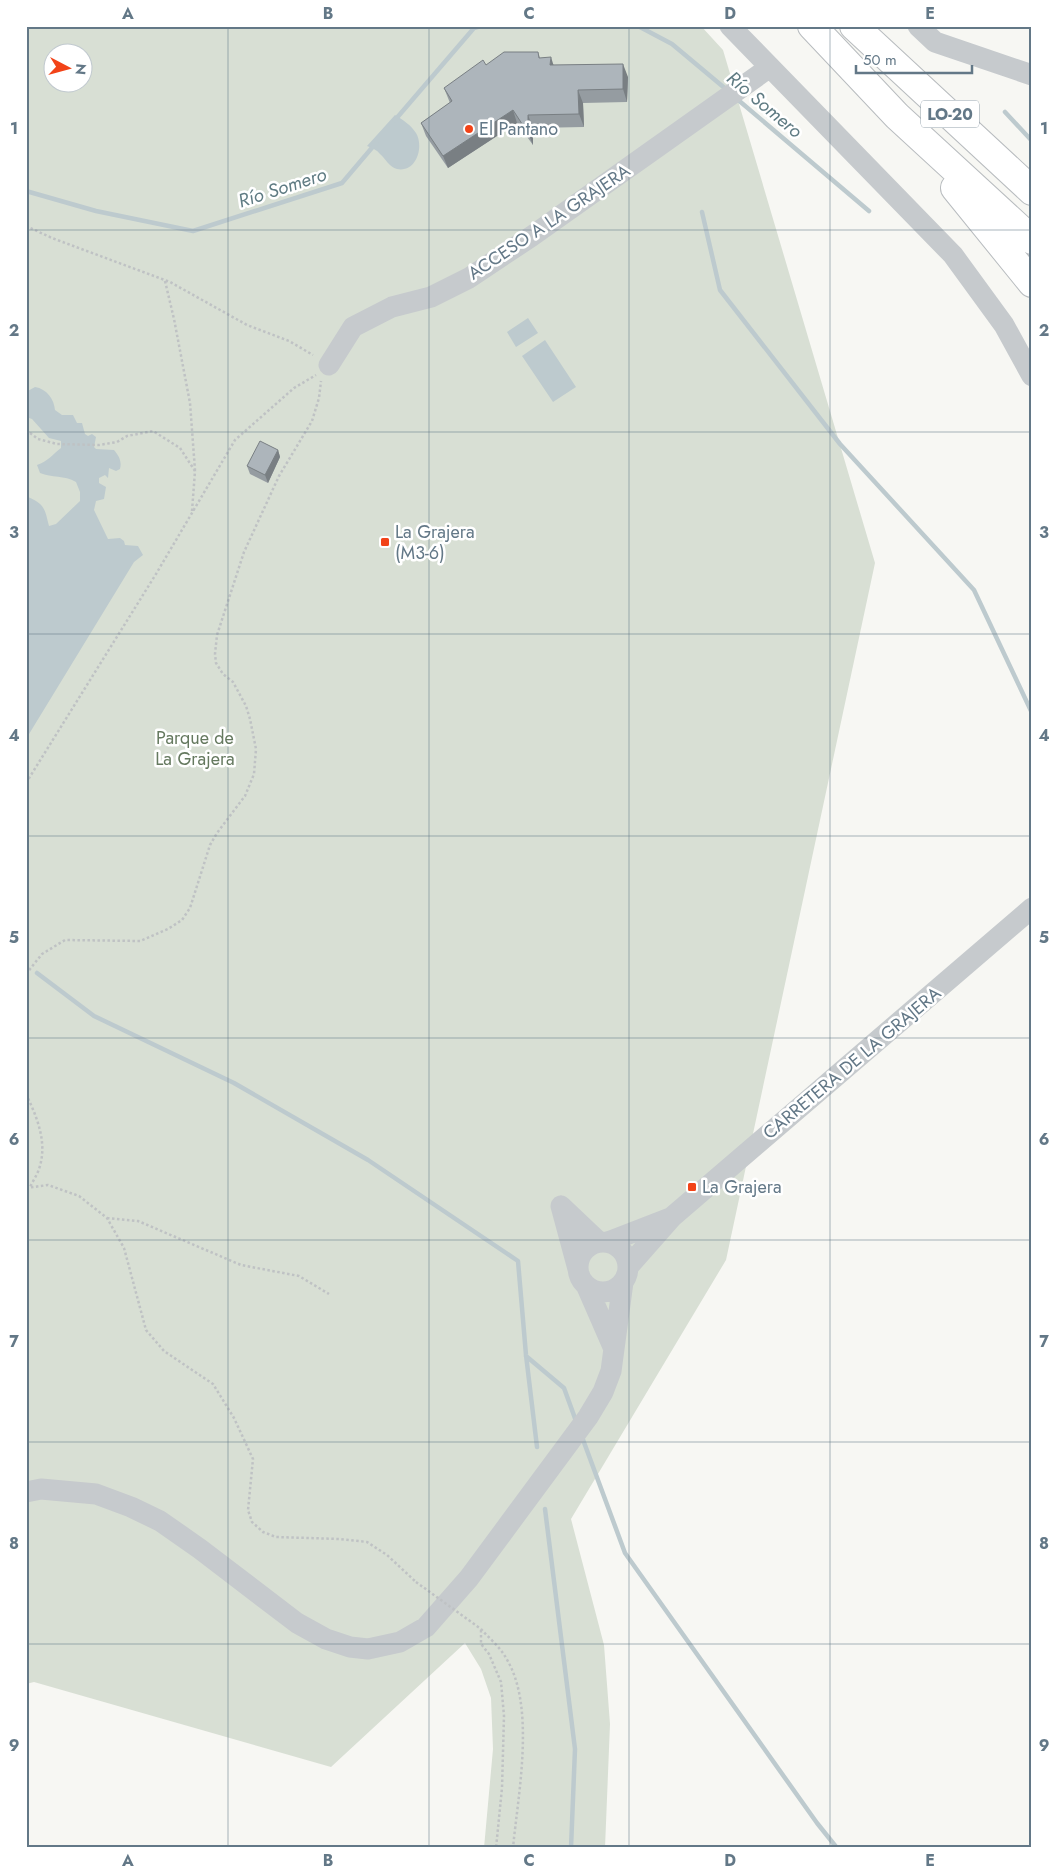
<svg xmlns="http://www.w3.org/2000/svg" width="1058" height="1874" font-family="Jost,sans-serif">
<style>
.green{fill:#d8dfd4;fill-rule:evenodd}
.water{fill:#bdcace}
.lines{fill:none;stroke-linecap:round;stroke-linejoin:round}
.stream{stroke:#bdcace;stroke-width:4.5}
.highway-casing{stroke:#b8bcbf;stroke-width:30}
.path{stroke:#bfc2c4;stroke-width:2.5;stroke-dasharray:2.5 2.5;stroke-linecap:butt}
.minor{stroke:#c6cacd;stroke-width:21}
.highway{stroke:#fff;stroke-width:28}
.path-bridge{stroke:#bfc2c4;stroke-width:2.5;stroke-dasharray:2.5 2.5;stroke-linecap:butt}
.wall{fill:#959ca1}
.shaded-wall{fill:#797f83}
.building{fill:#adb5bb;stroke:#797f83}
.grid{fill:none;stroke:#637887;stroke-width:1;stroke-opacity:0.55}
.poi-dot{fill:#f24318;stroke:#fff;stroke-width:2}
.labels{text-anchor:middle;stroke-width:5;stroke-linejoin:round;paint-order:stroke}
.shield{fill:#fff;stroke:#92a0ab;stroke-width:1}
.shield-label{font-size:16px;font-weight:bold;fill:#637887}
.poi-label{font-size:18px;fill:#637887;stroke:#fff;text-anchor:start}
.street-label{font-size:18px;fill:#637887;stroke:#fff}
.park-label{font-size:18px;fill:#65795f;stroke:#fff}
.water-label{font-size:19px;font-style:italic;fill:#5f7b83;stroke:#fff}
.neatline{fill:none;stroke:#637887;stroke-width:2}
.grid-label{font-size:16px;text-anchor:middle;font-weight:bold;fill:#637887}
</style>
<rect width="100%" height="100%" fill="#f7f7f3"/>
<path class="green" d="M26,26H701L723,50L875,563L726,1260L571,1519L604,1645L610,1724L605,1848H484L493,1749L491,1698L481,1669L465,1643L331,1767L34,1682L26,1684ZM52,52H82V82H52Z"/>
<path class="water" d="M395,115C403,120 411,125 416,133C424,146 417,173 397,169C389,167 386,159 380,154C377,150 372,148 367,146Z
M528,318L538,333L516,347L507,332Z
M545,340L576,387L553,402L522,356Z
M35,387C47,389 54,399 55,410L62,415H73L77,423H82L85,434L88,436L92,434L96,437L94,447L96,449L114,450C119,456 122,461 120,469L116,471L109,468L108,478L105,475L99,478V483L106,487L104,499L96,501L94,510L108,539L120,538L124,541L125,545L138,546L143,555L134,562L26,739V498L28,497C45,504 45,510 49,526L56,524L80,501V492L76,482C64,475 52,478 40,473L37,465C48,461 52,455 61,448V441L49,438L32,419L26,417V392Z"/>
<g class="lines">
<path class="stream" d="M638,26L672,44L727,90
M737,99L869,211
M1005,112L1032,141
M395,120L474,28L481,26
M26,191L96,211L193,231L342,183L376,143
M702,212L720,290L840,444L974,590L1032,713
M37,973L94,1016L234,1083L368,1160L518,1261L526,1355L537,1447
M526,1356L564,1388L576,1421
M582,1437L625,1553L817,1823L837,1848
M545,1509L575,1749L571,1848"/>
<g class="highway-casing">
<path id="highway" d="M812,26L897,116L1032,240
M854,26L1032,191
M955,188L1032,283"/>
</g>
<path class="path" d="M26,226L52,238L170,282L247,325L289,341L313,355
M165,281L174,319L190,403L195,470
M26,430L38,439L57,444L99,445L117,442L127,436L153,431L180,448L195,471L192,511
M26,783L156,574L235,440L294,388L316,375
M26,974L42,954L65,940L140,941L168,929L182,920L190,908L210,845L217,833L245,796L254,774L256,749L250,719L246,706L233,682L223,674L216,663L215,654L217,635L244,552L279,476L312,421L319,398L321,381
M26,1094C37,1117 48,1143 39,1169C37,1175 33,1181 30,1187
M26,1188L48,1185L79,1196L107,1218L124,1248L146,1330L164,1351L213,1384L234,1418L253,1459L248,1510L252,1522L263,1532L276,1537L340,1539L367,1542L387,1555L416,1582
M107,1218L138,1221L241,1265L299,1276L329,1294
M481,1629C489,1638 500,1647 506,1658C536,1706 518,1794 513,1848
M481,1630V1644L489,1654L501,1682L504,1716L502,1788L496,1848"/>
<path class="minor" d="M730,26L953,255L1004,325L1032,376
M918,26L935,42L1032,75
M329,365L353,327L392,307L431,297L469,278L532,236L770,67
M561,1206L578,1269
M561,1206L599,1242
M608,1242L670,1218
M578 1267a25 25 0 1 1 50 0a25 25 0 1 1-50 0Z
M628,1267L672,1217L1032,908
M587,1287L614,1349
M26,1492L41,1489L96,1494L131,1507L160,1521L200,1549L297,1623L326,1639L350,1647L368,1649L400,1642L426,1627L469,1578L588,1417L603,1392L611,1371L623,1282"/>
<use href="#highway" class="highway"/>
<path class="path-bridge" d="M416,1582L481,1629"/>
</g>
<path class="wall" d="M538,52L540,58L554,65L628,77L627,102L583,103L584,127L533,128V145L517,123L448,168L426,136L421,123L450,103L444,88L486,65Z
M278,450L280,457L268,483L250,474L247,466Z"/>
<path class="shaded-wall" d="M551,57L555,70L550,65Z
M623,64L628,77L627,102L623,89Z
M578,90L583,103L584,127L579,114Z
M513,110L517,123L448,168L443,156Z
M528,115L533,128V145L528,133Z
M278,450L280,457L268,483L265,475Z"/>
<path class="building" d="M504,52H538L539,58L551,57L550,65L623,64V89L578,90L579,114L528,115V133L513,110L443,156L421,123L452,101L444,88L483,60L486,65Z
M260,441L278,450L265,475L247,466Z"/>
<path class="grid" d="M228,26V1848M429,26V1848M629,26V1848M830,26V1848M26,230H1032M26,432H1032M26,634H1032M26,836H1032M26,1038H1032M26,1240H1032M26,1442H1032M26,1644H1032"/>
<g class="poi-dot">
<circle cx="469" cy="129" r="5"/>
<rect x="380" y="537" width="10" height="10" rx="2.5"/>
<rect x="687" y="1182" width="10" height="10" rx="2.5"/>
</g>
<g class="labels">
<rect class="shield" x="921" y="100.5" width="58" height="27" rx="4"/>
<g class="shield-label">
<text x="950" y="120">LO-20</text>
</g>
<g class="poi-label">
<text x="479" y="135">El Pantano</text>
<text x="395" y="538">La Grajera<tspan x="395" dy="21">(M3-6)</tspan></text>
<text x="702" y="1193">La Grajera</text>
</g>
<g class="street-label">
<text transform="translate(549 222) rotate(-34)" y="6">ACCESO A LA GRAJERA</text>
<text transform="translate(852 1063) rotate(-40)" y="6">CARRETERA DE LA GRAJERA</text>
</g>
<g class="park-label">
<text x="195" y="744">Parque de<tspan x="195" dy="21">La Grajera</tspan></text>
</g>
<g class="water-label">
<text transform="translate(765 104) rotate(40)" y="7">Río Somero</text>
<text transform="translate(282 187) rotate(-18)" y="7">Río Somero</text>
</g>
</g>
<rect width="1058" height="1874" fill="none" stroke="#ffffff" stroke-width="55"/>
<g transform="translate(68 68) rotate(96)"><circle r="24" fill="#ffffff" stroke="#c1c9cf"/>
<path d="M0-4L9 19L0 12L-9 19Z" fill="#f24318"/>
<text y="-8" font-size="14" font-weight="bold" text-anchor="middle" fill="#637887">N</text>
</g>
<path d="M856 65v8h116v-8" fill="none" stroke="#637887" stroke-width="2.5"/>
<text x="863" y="65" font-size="15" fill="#637887" stroke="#ffffff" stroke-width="4" paint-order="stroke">50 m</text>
<rect x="28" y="28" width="1002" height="1818" class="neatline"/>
<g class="grid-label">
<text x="128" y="19">A</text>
<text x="328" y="19">B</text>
<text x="529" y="19">C</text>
<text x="730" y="19">D</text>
<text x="930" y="19">E</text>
<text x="14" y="134">1</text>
<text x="1044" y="134">1</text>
<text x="14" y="336">2</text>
<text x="1044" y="336">2</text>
<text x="14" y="538">3</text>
<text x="1044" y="538">3</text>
<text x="14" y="741">4</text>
<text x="1044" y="741">4</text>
<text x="14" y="943">5</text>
<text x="1044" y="943">5</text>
<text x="14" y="1145">6</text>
<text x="1044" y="1145">6</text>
<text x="14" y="1347">7</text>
<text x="1044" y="1347">7</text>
<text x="14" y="1549">8</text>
<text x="1044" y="1549">8</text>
<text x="14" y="1751">9</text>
<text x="1044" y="1751">9</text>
<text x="128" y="1866">A</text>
<text x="328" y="1866">B</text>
<text x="529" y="1866">C</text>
<text x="730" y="1866">D</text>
<text x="930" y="1866">E</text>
</g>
</svg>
